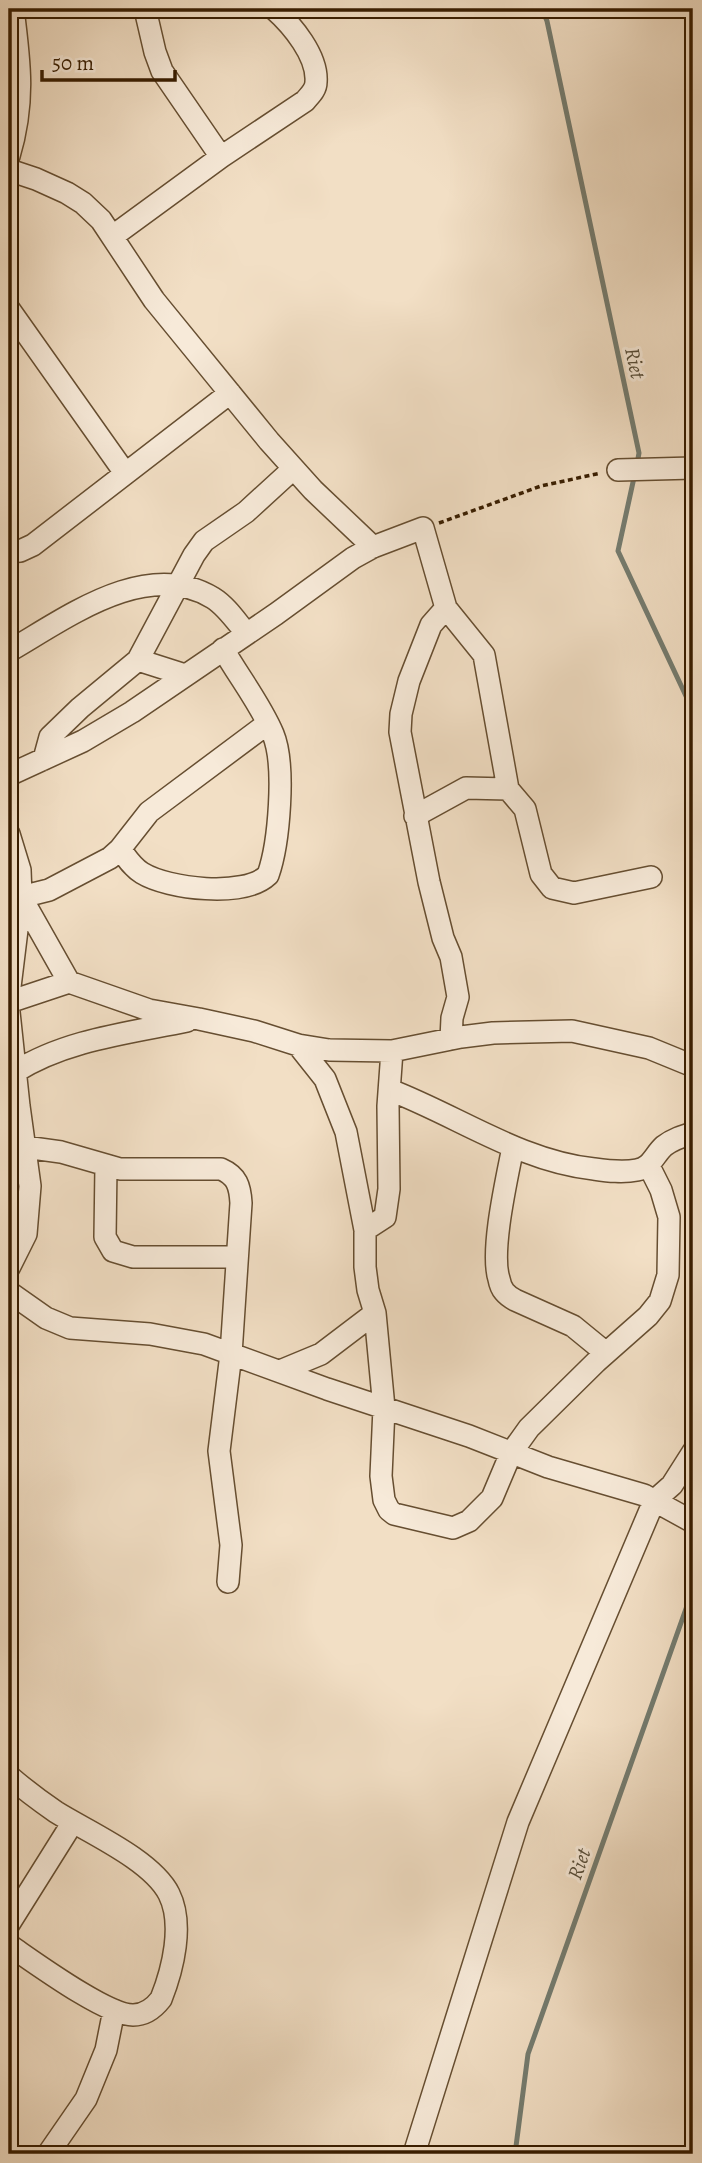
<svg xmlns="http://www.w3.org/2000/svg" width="702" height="2163" font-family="Alegreya,serif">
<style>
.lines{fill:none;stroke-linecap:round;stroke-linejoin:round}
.stream{stroke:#747c70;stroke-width:5}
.minor-casing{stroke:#664e31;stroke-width:24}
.path{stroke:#381d00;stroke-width:3.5;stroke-dasharray:5 3.5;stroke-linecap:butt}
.minor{stroke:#f7ead9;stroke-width:21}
.labels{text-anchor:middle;stroke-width:6;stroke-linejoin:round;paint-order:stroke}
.water-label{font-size:21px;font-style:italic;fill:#564c38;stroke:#f7ead9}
</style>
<rect width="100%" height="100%" fill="#f2dfc5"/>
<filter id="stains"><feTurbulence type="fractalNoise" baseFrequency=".00286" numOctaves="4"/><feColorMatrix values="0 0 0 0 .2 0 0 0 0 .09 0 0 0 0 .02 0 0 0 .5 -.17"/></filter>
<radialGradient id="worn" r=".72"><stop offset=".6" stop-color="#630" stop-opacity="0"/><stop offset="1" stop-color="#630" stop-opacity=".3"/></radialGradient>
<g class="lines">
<path class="stream" d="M542,9L547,21L639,453L637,464
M635,473L618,551L693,711
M515,2154L528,2054L693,1589"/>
<g class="minor-casing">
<path id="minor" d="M145,9L155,52L162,71L221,157
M9,156C25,103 20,63 13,9
M9,170L36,179L67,193L83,203L101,220L154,300L269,441L313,490L373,547
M113,236L221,157L305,101C310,95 316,90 316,82C318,56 292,25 274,9
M9,309L125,473
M618,470L693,468
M9,552L20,551L33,545L230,393
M446,608L484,655L508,789L525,809L541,874L552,888L574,893L651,877
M9,651C65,619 146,557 213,598C226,606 236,621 246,633
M138,660L185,675
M44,759L50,737L80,708L138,660L194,555L204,541L246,512L293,469
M9,775L83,741L132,712L276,614L353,558L373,547L423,528L446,608L431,625L409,681L401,714L400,732L429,882L443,938L451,957L458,997L452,1018L451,1039
M415,816L466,788L508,789
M9,834L20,870L21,897L9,995
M120,849C127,858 132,867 142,873C168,889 244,898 268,875C279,844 286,765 273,734C261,705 239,677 223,649
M21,897L69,982L149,1010L199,1019L254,1031L298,1045L329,1050L392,1051L461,1037L493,1033L572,1031L649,1048L693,1066
M9,900L49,890L110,858L120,849L149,812L267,724
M9,1002L69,982
M9,1012L19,1106L30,1186L26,1234L9,1268
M298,1045L325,1079L346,1132L365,1230
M392,1051L388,1106L389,1189L385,1217L365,1230V1267L368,1290L375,1313L384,1408L381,1476L384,1500L389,1510L394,1514L453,1528L469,1521L492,1498L511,1453L529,1428L596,1362L648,1316L660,1301L668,1275L669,1217L661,1190L649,1166
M15,1072C65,1040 129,1033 187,1021
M390,1090C458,1116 520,1161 594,1169C608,1171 623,1173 637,1170C652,1167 654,1155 664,1146C673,1139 683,1136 693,1133
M25,1147L61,1152L120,1169H221C237,1176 240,1186 241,1203L231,1354L219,1451L231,1545L228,1582
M513,1147C507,1178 490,1251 499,1279C501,1290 506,1295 515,1300L573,1326L606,1353
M106,1166L105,1237L113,1251L133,1257H237
M9,1292L46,1318L70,1328L150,1334L204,1344L327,1389L469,1436L548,1467L644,1495L693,1522
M280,1371L321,1354L375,1313
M9,1776C24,1789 40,1801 56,1812C88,1832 152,1860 169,1894C184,1924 173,1969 161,1999C154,2008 145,2015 133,2015C106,2015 34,1962 9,1945
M9,1924L73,1822
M48,2154L86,2099L106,2050L114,2010
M414,2154L518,1822L654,1501L672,1485L693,1452"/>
</g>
<path class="path" d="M439,523L541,486L601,473"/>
<use href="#minor" class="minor"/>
</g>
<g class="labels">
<g class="water-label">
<text transform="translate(635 363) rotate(78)" y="7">Riet</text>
<text transform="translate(579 1864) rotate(-70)" y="7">Riet</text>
</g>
</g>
<rect width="702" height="2163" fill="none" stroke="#f2dfc5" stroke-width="35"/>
<rect x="10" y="10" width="681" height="2142" fill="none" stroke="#381d00" stroke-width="3.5"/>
<rect x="18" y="18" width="667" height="2128" fill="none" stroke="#381d00" stroke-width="2"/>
<path d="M42 70v10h133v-10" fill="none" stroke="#381d00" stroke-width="3.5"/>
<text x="52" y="70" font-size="21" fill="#381d00" stroke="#f7ead9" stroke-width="5" paint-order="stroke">50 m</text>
<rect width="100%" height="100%" filter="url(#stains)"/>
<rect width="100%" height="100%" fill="url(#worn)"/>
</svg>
